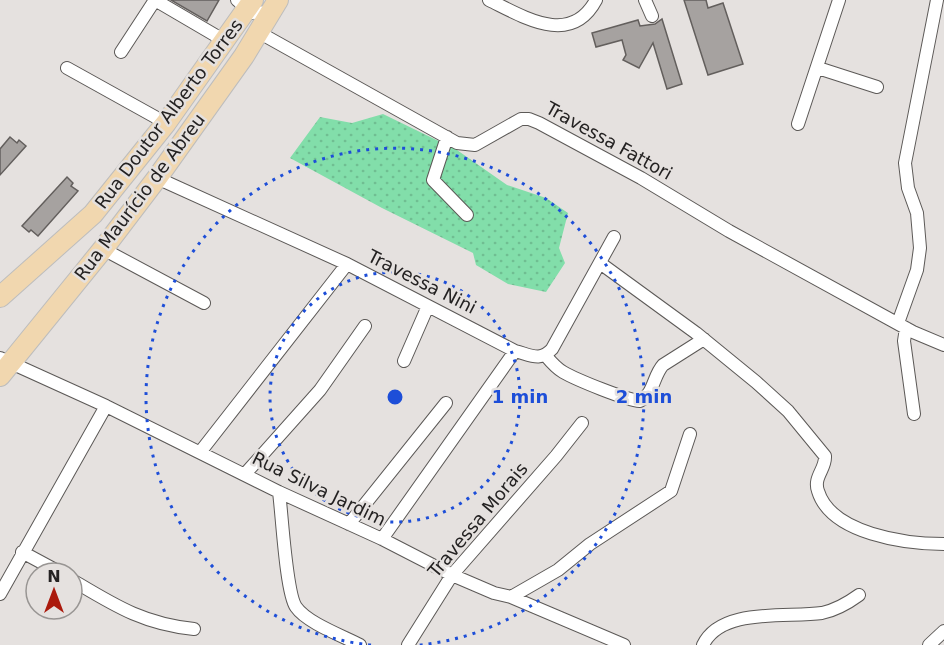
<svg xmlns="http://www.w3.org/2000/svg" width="944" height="645" font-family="'DejaVu Sans',sans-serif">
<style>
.grass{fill:url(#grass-dots)}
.building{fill:#a6a2a0;stroke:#635f5d;stroke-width:1.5}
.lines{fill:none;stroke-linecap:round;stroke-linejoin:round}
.street-casing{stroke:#5c5957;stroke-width:14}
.primary-casing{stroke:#bdbdbd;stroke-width:22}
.street{stroke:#fff;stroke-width:12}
.primary{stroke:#f1d7af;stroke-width:20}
.ring{fill:none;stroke:#1d4ed8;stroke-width:3;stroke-dasharray:3 6}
.labels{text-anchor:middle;stroke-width:5;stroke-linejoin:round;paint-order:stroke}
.street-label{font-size:18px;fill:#242222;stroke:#e5e1df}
.centre{fill:#1d4ed8;stroke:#e5e1df;stroke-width:3}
.ring-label{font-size:18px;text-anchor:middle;font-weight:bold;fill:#1d4ed8;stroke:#e5e1df;stroke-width:5;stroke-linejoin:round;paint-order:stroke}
</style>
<defs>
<pattern id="grass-dots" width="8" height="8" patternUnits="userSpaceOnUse" patternTransform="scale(1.5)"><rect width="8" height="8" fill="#82deaa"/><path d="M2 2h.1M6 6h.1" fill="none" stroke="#70be92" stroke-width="1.8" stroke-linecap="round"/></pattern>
</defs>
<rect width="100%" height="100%" fill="#e5e1df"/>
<path class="grass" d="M383,114L457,150L507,185L546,198L568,213L559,248L565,263L546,292L508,284L476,265L473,253L382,208L290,158L320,117L352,123Z"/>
<path class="building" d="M171,0H219L207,21Z
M684,0H706L708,8L723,3L743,64L708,75Z
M662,19L682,84L667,89L653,43L639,68L623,60L626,55L622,40L596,47L592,33L638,20L640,26L655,24Z
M10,137L17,143L19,140L26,146L0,175V149Z
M67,177L73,183L71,186L78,191L38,236L31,230L29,232L22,226Z"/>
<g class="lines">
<g class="street-casing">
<path id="street" d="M155,0L225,41
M237,0L252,13L272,12
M489,0C524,17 571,47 596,0
M645,0L652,16
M260,33L457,143L475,145L521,119H529L539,123L641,178L729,231L913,332L944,345
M121,52L155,0
M67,68L166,123
M818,68L877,87
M798,124L839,0
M447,137L433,180L467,215
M157,178L347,264L515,351C531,355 540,362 552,349L614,237
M103,249L204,303
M600,263L696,333L756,382L788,411L825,456C826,469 813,477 818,491C831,534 906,544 944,544
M898,323L917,270L920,248L917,213L908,188L905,163L937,0
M906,328L904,341L914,414
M546,356C551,362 556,368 563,372C577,380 626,400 640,401C654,394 653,376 663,365L704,339
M0,358L106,406L279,492L382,539L452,575L494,593L511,597L624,645
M404,361L428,306
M201,451L347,264
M245,474L320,390L365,326
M279,492C282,514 286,593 296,607C307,623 343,636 360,645
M349,524L446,403
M382,539L515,351
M22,552L61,573
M72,580C114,605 143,624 194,629
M0,594L106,406
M511,597L558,570L590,544L671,491L690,434
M408,645L452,575L556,456L582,423
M703,645C721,607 787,618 822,613C836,610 848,603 859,595
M929,645L944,631"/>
</g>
<g class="primary-casing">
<path id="primary" d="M0,297L93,214L166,123L253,0
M0,376L103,249L157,178L244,56L278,0"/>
</g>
<use href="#street" class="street"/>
<use href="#primary" class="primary"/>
</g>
<g class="ring">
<circle cx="395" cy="397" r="125"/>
<path d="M371 645A249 249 0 1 1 419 645"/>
</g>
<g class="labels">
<g class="street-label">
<text transform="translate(169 114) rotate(-53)" y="6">Rua Doutor Alberto Torres</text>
<text transform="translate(609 141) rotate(29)" y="6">Travessa Fattori</text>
<text transform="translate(140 197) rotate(-53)" y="6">Rua Maurício de Abreu</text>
<text transform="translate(422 282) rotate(27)" y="6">Travessa Nini</text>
<text transform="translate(319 489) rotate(26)" y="6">Rua Silva Jardim</text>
<text transform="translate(478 520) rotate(-50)" y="6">Travessa Morais</text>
</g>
</g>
<circle cx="395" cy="397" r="9" class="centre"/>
<g class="ring-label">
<text x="520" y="403">1 min</text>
<text x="644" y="403">2 min</text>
</g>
<g transform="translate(54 591)"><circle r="28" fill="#e5e1df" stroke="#989593" stroke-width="1.5"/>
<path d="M0-4.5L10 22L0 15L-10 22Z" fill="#ab1a0d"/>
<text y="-9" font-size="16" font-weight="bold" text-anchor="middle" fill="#242222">N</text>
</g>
</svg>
